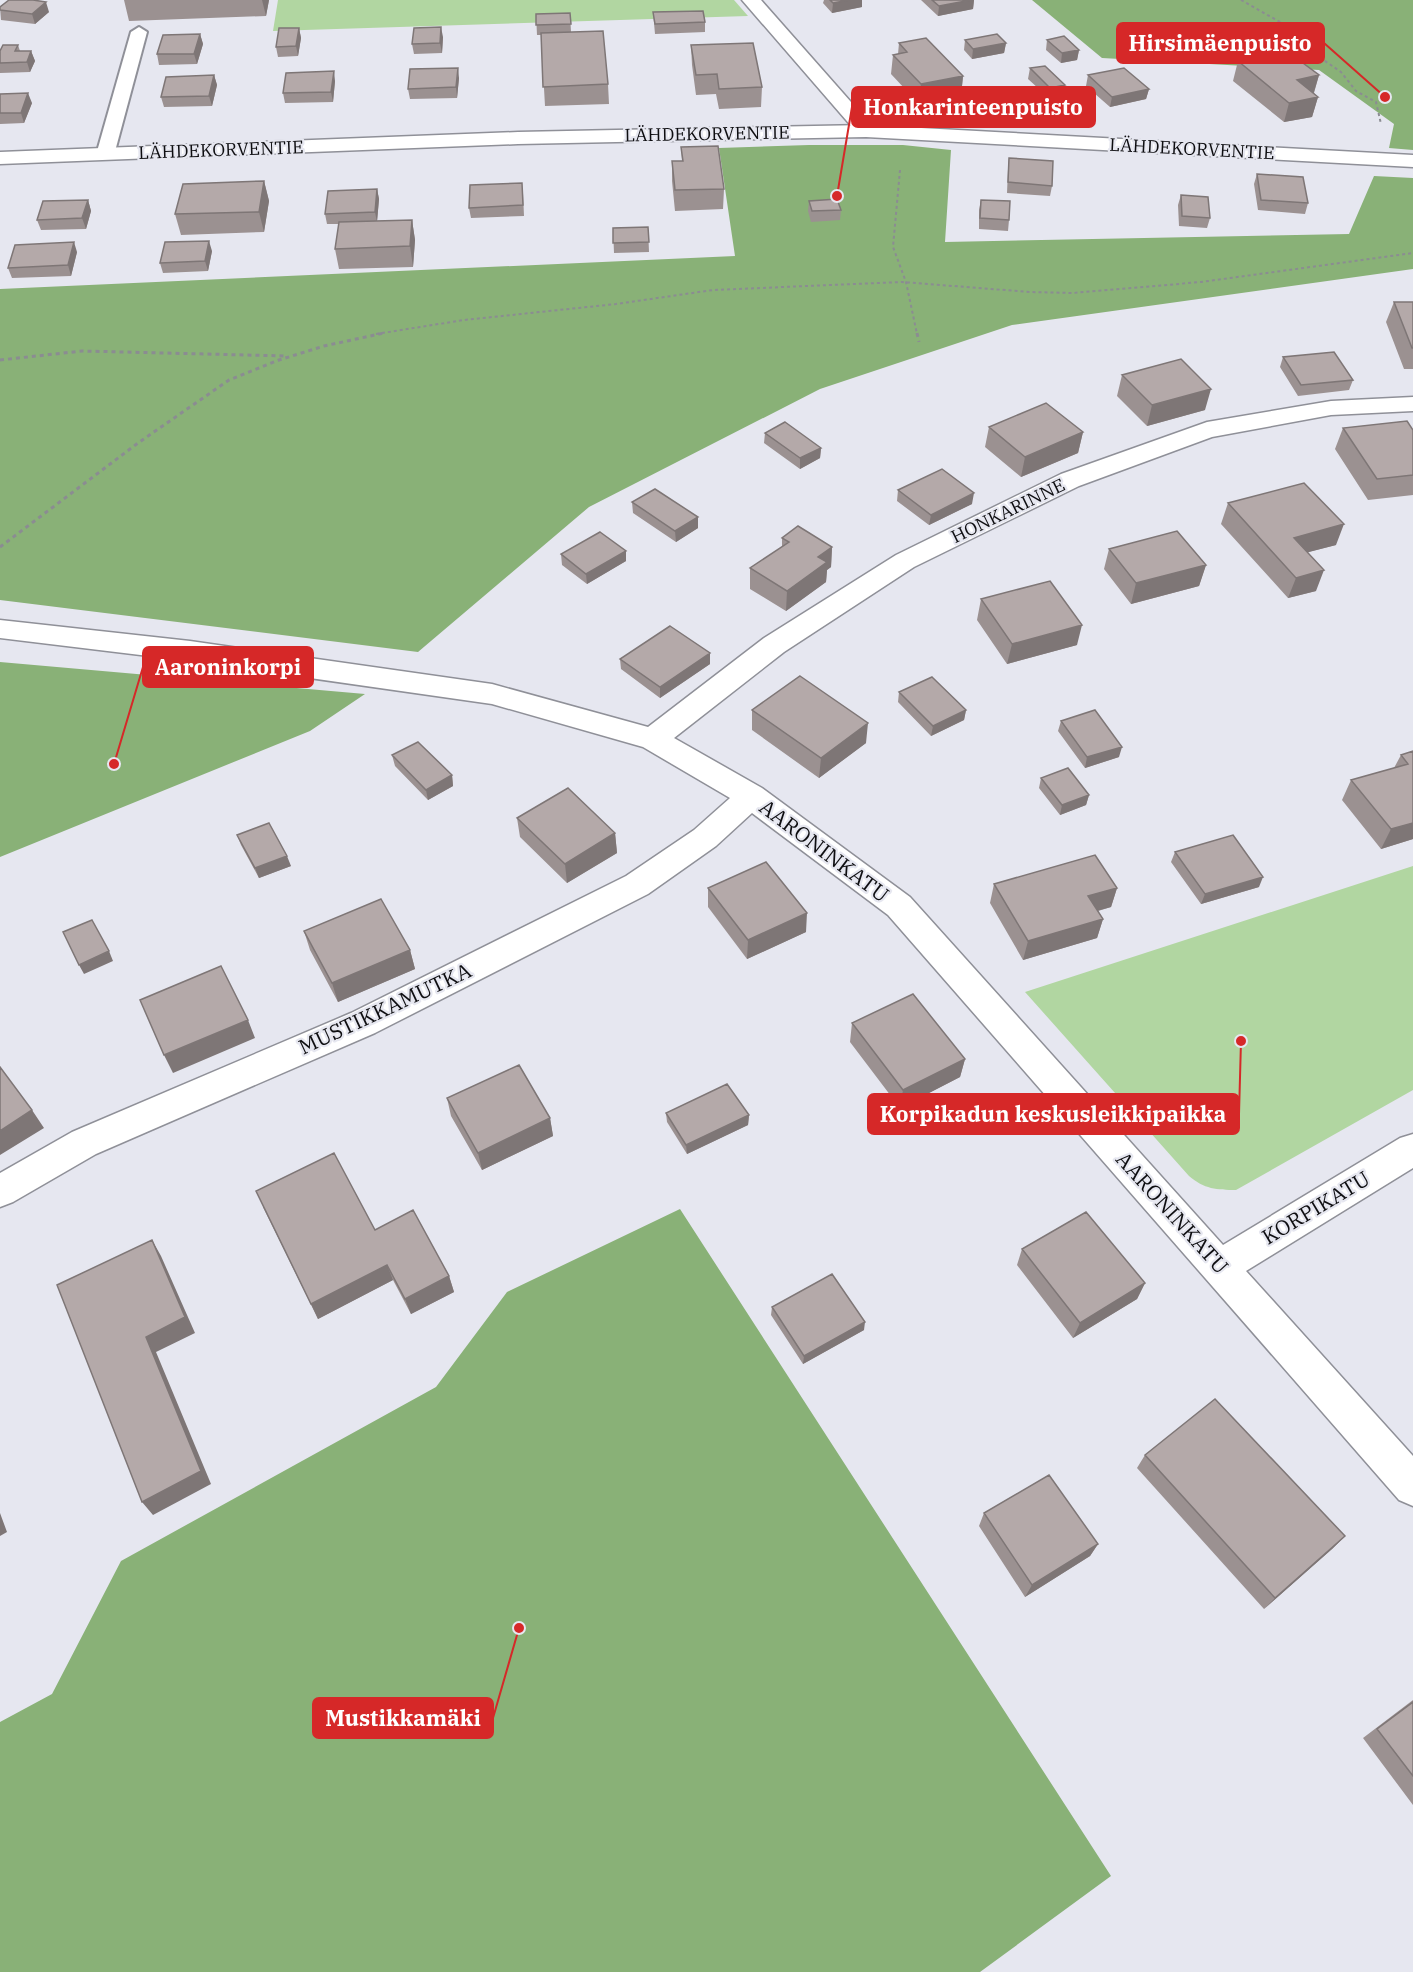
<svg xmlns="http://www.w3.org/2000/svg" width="1413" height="1972" font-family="'IBM Plex Serif',serif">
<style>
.green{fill:#b1d6a1}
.forest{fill:#89b177}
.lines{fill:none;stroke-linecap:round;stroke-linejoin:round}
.lane-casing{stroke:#8f9098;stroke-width:4}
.street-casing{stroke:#8f9098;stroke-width:3}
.secondary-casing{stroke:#8f9098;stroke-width:3}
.path-far1{stroke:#8b8c92;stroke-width:2;stroke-dasharray:3 3;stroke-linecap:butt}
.path{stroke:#8b8c92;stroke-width:3;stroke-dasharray:4 4;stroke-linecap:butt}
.lane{fill:#fff;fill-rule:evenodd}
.street{fill:#fff;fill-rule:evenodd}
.secondary{fill:#fff;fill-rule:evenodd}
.wall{fill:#9b9191}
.shaded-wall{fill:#7e7676}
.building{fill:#b4a9a9;stroke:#7e7676;stroke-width:1.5}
.labels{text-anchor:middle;stroke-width:4.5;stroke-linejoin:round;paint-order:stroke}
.far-street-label{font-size:18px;fill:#0e0e11;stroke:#e6e7f0}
.street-label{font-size:21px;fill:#0e0e11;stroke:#e6e7f0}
.leader{fill:none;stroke:#d62828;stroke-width:2}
.callout-dot{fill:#d62828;stroke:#e6e7f0;stroke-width:2}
.callout{fill:#d62828;stroke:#d62828;stroke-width:2}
.callout-label{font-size:22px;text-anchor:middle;font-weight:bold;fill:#fff}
</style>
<rect width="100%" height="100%" fill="#e6e7f0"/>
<path class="green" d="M278,0H734L748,16L273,31Z
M1413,866V1090L1236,1190C1217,1190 1204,1189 1189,1176L1025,992Z"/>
<path class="forest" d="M1032,0H1413V150L1389,148L1394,124L1319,70L1102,58Z
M809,145H903L951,150L945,242L1349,234L1374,176L1413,178V269L1012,325L820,389L589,507L418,652L0,600V289L735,256L719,148Z
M0,662L365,694L310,731L0,857Z
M680,1209L1111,1876L980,1972H0V1722L52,1694L121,1561L436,1387L507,1292Z"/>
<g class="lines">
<g class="lane-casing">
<path id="lane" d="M139,27L147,32L114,155L111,159H99L96,155L131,32Z"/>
</g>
<g class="street-casing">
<path id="street" d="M742,0H761L873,127L876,131L873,135H859Z
M1413,397V411L1331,415L1212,437L1079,486L914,567L784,652L674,738L762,788L910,897L1223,1245L1400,1138L1413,1134V1168L1246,1271L1413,1456V1506L1399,1500L888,915L752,813L716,846L648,894L375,1033L96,1154L13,1202L0,1207V1173L72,1132L351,1013L626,876L694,830L730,798L643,747L492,704L190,661L0,638V620L190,641L492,684L648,727L764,638L896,555L1061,474L1207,422L1331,401Z"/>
</g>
<g class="secondary-casing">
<path id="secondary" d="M866,125L1413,155V167L866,137L518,144L0,164V152L518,132Z"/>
</g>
<path class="path-far1" d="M1241,0L1310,39L1312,52L1341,72L1356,91L1376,102L1381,124
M900,170L893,247L906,282L917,334
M376,334L464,320L616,304L713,290L902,282L1030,292L1073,293L1201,282L1413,253"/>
<path class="path" d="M917,333L919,342
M0,360L82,351L287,356
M0,547L138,443L229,380L279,360L324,346L384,333"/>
<use href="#lane" class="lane"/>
<use href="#street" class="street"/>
<use href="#secondary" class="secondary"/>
</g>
<path class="wall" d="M124,0H269L266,16L129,21Z
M824,0H862V7L832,13L823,3Z
M921,0H974L973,9L938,16Z
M0,7L49,12L35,24L1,20Z
M653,12L705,22V32L655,34Z
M570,13L571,32L608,84L609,104L545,106L541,35H537L536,14Z
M299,28L301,38L298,56L278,57L276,47Z
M200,34L203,44L197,64L159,65L157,54Z
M443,37L442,53L414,54L412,44Z
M965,40L1006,43L1004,53L972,59L964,50Z
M1047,40L1079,50L1077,60L1061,63L1046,50Z
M899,43L963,76L961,96L919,104L891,74L893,55L898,54Z
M18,45L20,51H31L35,61L30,72L0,73V51Z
M691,45L762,87L761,107L719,109L716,94L696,95L692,65Z
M1238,61L1319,75L1314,93L1318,97L1312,117L1284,122L1233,81Z
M1030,68L1064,95L1049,98L1028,79Z
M214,75L217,85L212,106L164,107L161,97Z
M1088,75L1149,89L1146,99L1110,107L1086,86Z
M459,78L457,98L410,99L408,89Z
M335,81L333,102L285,103L283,93Z
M0,94L32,103L24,123L0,124Z
M681,147L724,189L723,209L675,211L672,181V161H682Z
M1009,158L1052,186L1050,196L1007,193L1008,169Z
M1257,174L1308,203L1305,214L1258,210L1254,184Z
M264,181L269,201L264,232L181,235L175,214Z
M377,189L379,199L377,221L412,220L415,240L413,267L339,269L335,249L339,224H327L325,214Z
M523,193L524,216L471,218L469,208Z
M1181,195L1210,218L1207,228L1179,226L1178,205Z
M88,200L91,211L86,229L41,230L37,220Z
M981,200L1009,220L1008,231L979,229V210Z
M809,201L841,210L840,220L811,222L808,211Z
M648,227L649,252L614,253L613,228Z
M212,251L208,271L163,273L160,263Z
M77,252L71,276L12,278L8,268Z
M1394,302H1413V369H1404L1386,322Z
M1283,357L1353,380L1349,390L1298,396L1280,367Z
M1122,375L1205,410L1147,426L1117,396Z
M989,427L1083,432L1078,453L1021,477L985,447Z
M1343,428L1413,430V495L1368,500L1335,449Z
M765,433L821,448L820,458L800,469L764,443Z
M898,490L972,504L929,525L897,501Z
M632,502L698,517V528L676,542L633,513Z
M1228,503L1336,545L1308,552L1316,591L1288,598L1221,524Z
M782,538L832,547L831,567L827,570L826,582L786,611L750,589V568L782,547Z
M1109,549L1206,565L1199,586L1131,604L1104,569Z
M561,554L626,561L587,584L562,565Z
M981,599L1077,645L1007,664L977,620Z
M620,659L710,664L660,698L621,669Z
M899,692L966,710L964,720L931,736L898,702Z
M752,710L866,743L819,778L752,730Z
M1061,721L1119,757L1085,768L1058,731Z
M1413,751V839L1381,849L1342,800L1351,780L1394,768L1401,755Z
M392,755L452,775L453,786L428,800L395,766Z
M1041,778L1089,795L1086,805L1060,815L1039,788Z
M517,818L615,833L617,853L567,883L520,837Z
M237,835L291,866L259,878L241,845Z
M1175,852L1259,887L1201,904L1171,862Z
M994,884L1117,888L1111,907L1098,911L1103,919L1097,938L1023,960L990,903Z
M708,888L806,932L747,959L708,907Z
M304,931L410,950L415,969L338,1002L310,950Z
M852,1023L965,1059L960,1077L900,1108L850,1042Z
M447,1098L550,1118L553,1136L482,1170L451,1116Z
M666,1113L749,1115L748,1125L687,1154L667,1122Z
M263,1207L375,1230L449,1276L454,1292L411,1314L393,1280L318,1319Z
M1022,1249L1145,1283L1137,1299L1073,1338L1017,1265Z
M772,1307L864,1330L803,1364L771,1315Z
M1145,1455L1345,1536L1332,1549L1264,1609L1137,1468Z
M984,1513L1098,1544L1090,1556L1025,1597L979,1526Z
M1413,1700V1805L1363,1738Z"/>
<path class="shaded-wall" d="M262,0H269L266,16Z
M849,0H862V7L832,13L833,3Z
M971,0H974L973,9L938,16L939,6Z
M46,2L49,12L35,24L32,14Z
M441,27L443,37L442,53L440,43Z
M299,28L301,38L298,56L296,46Z
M200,34L203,44L197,64L194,54Z
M1006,43L1004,53L972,59L973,49Z
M1079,50L1077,60L1061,63L1062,53Z
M31,51L35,61L30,72L27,62Z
M458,68L459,78L457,98L456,87Z
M334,71L335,81L333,102L331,92Z
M214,75L217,85L212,106L209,96Z
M1319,75L1313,95L1297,80Z
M963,76L961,96L919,104L921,84Z
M1065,85L1064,95L1049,98L1050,88Z
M1149,89L1146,99L1110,107L1112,97Z
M28,93L32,103L24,123L21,113Z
M1318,97L1312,117L1284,122L1289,103Z
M264,181L269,201L264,232L259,212Z
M377,189L379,199L377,222L375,212Z
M88,200L91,211L86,229L82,218Z
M412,220L415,240L413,267L410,246Z
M209,241L212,251L208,271L205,261Z
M74,242L77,252L71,276L68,265Z
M1211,389L1205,410L1147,426L1152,405Z
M1083,432L1078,453L1021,477L1025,457Z
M821,448L820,458L800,469V458Z
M974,493L972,504L929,525L931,515Z
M698,517V528L676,542L675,531Z
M1344,524L1336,545L1286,558L1294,538Z
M832,547L831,567L827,570L826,582L786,611L787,591L818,557Z
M626,551V561L587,584L586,574Z
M1206,565L1199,586L1131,604L1136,583Z
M1324,570L1316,591L1288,598L1296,578Z
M1082,625L1077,645L1007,664L1012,644Z
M710,653V664L660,698V687Z
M966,710L964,720L931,736L933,726Z
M868,723L866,743L819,778L821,758Z
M1122,747L1119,757L1085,768L1087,757Z
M452,775L453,786L428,800L426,790Z
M1089,795L1086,805L1060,815L1062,805Z
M1413,823V839L1381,849L1391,829Z
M615,833L617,853L567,883L565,864Z
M287,856L291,866L259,878L255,868Z
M1263,877L1259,887L1201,904L1205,894Z
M1117,888L1111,907L1082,915L1088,896Z
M807,913L806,932L747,959L748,940Z
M1103,919L1097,938L1023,960L1028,941Z
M410,950L415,969L338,1002L332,983Z
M109,951L113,961L84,974L79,965Z
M248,1020L255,1038L173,1073L164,1055Z
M965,1059L960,1077L900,1108L903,1090Z
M32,1110L44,1128L0,1155V1131Z
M749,1115L748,1125L687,1154L686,1145Z
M550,1118L553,1136L482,1170L478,1153Z
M152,1240L161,1256L195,1333L156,1352L211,1484L153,1515L142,1502L146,1337Z
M387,1265L393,1280L318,1319L311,1304Z
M449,1276L454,1292L411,1314L405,1299Z
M1145,1283L1137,1299L1073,1338L1080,1323Z
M865,1322L864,1330L803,1364L804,1356Z
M0,1513L7,1532L0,1536Z
M1345,1536L1332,1549L1264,1609L1275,1598Z
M1098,1544L1090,1556L1025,1597L1032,1585Z"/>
<path class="building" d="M9,0H33L46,2L32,14L0,10V7Z
M830,0H849L833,3Z
M932,0H971L939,6Z
M703,11L705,22L655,24L653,12Z
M570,13L571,24L536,25V14Z
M441,27L440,43L412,44L414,28Z
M279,28H299L296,46L276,47Z
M603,31L608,84L543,87L541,33Z
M200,34L194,54H157L163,35Z
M997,34L1006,43L973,49L965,40Z
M1064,36L1079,50L1062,53L1047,40Z
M926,38L963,76L921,84L893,55L907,52L899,43Z
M753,43L762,87L719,89L717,74L696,75L691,45Z
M3,45H18L15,51H31L27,62L0,63V51Z
M1288,52L1319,75L1297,80L1318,97L1289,103L1238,61Z
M1045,66L1065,85L1050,88L1030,68Z
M458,68L456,87L408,89L410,69Z
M1124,68L1149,89L1112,97L1088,75Z
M334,71L331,92L283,93L286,73Z
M214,75L209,96L161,97L166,77Z
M28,93L21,113H0V94Z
M718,146L724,189L675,190L672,161H683L681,147Z
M1009,158L1053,161L1052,186L1008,182Z
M1257,174L1303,177L1308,203L1261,200Z
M264,181L259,212L175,214L183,184Z
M522,183L523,205L469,208L470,185Z
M377,189L375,212L325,214L328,191Z
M1181,195L1208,197L1210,218L1182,216Z
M837,199L841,210L812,211L809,201Z
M88,200L82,218L37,220L43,201Z
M981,200L1010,201L1009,220L980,218Z
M412,220L410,246L335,249L339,222Z
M648,227L649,242L613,243V228Z
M209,241L205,261L160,263L165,242Z
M74,242L68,265L8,268L15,245Z
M1394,302H1413V348H1412Z
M1334,352L1353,380L1301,385L1283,357Z
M1181,359L1211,389L1152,405L1122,375Z
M1046,403L1083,432L1025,457L989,427Z
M1407,421L1413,430V475L1377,479L1343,428Z
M785,422L821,448L800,458L765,433Z
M942,469L974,493L931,515L898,490Z
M1304,483L1344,524L1294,538L1324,570L1296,578L1228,503Z
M655,489L698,517L675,531L632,502Z
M798,526L832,547L818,557L827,562L787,591L750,568L789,542L782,538Z
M1177,531L1206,565L1136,583L1109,549Z
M600,532L626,551L586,574L561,554Z
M1050,581L1082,625L1012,644L981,599Z
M670,626L710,653L660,687L620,659Z
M800,676L868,723L821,758L752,710Z
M932,677L966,710L933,726L899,692Z
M1095,710L1122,747L1087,757L1061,721Z
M418,742L452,775L426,790L392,755Z
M1413,751V823L1391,829L1351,780L1408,764L1401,755Z
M1068,768L1089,795L1062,805L1041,778Z
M568,788L615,833L565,864L517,818Z
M269,823L287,856L255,868L237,835Z
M1233,835L1263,877L1205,894L1175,852Z
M1095,855L1117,888L1088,896L1103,919L1028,941L994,884Z
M766,862L807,913L748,940L708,888Z
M381,899L410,950L332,983L304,931Z
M92,920L109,951L79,965L63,932Z
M221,966L248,1020L164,1055L140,1000Z
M913,994L965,1059L903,1090L852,1023Z
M519,1065L550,1118L478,1153L447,1098Z
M0,1067L32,1110L0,1131Z
M727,1084L749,1115L686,1145L666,1113Z
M334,1153L375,1230L413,1210L449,1276L405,1299L387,1265L311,1304L256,1191Z
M1086,1212L1145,1283L1080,1323L1022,1249Z
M152,1240L185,1317L146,1337L201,1471L142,1502L57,1285Z
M832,1274L865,1322L804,1356L772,1307Z
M1215,1399L1345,1536L1275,1598L1145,1455Z
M1049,1475L1098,1544L1032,1585L984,1513Z
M1413,1702V1776L1377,1729Z"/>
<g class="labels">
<g class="far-street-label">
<text transform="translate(707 134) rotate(-1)" y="6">LÄHDEKORVENTIE</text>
<text transform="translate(1192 149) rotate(3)" y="6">LÄHDEKORVENTIE</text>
<text transform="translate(221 150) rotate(-2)" y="6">LÄHDEKORVENTIE</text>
<text transform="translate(1008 511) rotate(-26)" y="6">HONKARINNE</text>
</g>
<g class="street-label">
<text transform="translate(824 851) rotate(37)" y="7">AARONINKATU</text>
<text transform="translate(385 1009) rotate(-25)" y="7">MUSTIKKAMUTKA</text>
<text transform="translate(1316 1208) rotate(-31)" y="7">KORPIKATU</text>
<text transform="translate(1172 1213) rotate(48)" y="7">AARONINKATU</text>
</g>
</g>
<path class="leader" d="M1385 97L1324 43M837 196L852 107M114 764L143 667M1241 1041L1239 1114M519 1628L493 1718"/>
<g class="callout-dot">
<circle cx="1385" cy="97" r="6"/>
<circle cx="837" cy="196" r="6"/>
<circle cx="114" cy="764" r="6"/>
<circle cx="1241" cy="1041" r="6"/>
<circle cx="519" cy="1628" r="6"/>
</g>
<g class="callout">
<rect x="1117" y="23" width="207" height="40" rx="6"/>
<rect x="852" y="87" width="243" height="40" rx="6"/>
<rect x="143" y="647" width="170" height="40" rx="6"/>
<rect x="868" y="1094" width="371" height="40" rx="6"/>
<rect x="313" y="1698" width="180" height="40" rx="6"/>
</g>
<g class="callout-label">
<text x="1220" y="51">Hirsimäenpuisto</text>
<text x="973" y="115">Honkarinteenpuisto</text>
<text x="228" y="675">Aaroninkorpi</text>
<text x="1053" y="1122">Korpikadun keskusleikkipaikka</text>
<text x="403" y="1726">Mustikkamäki</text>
</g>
</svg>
